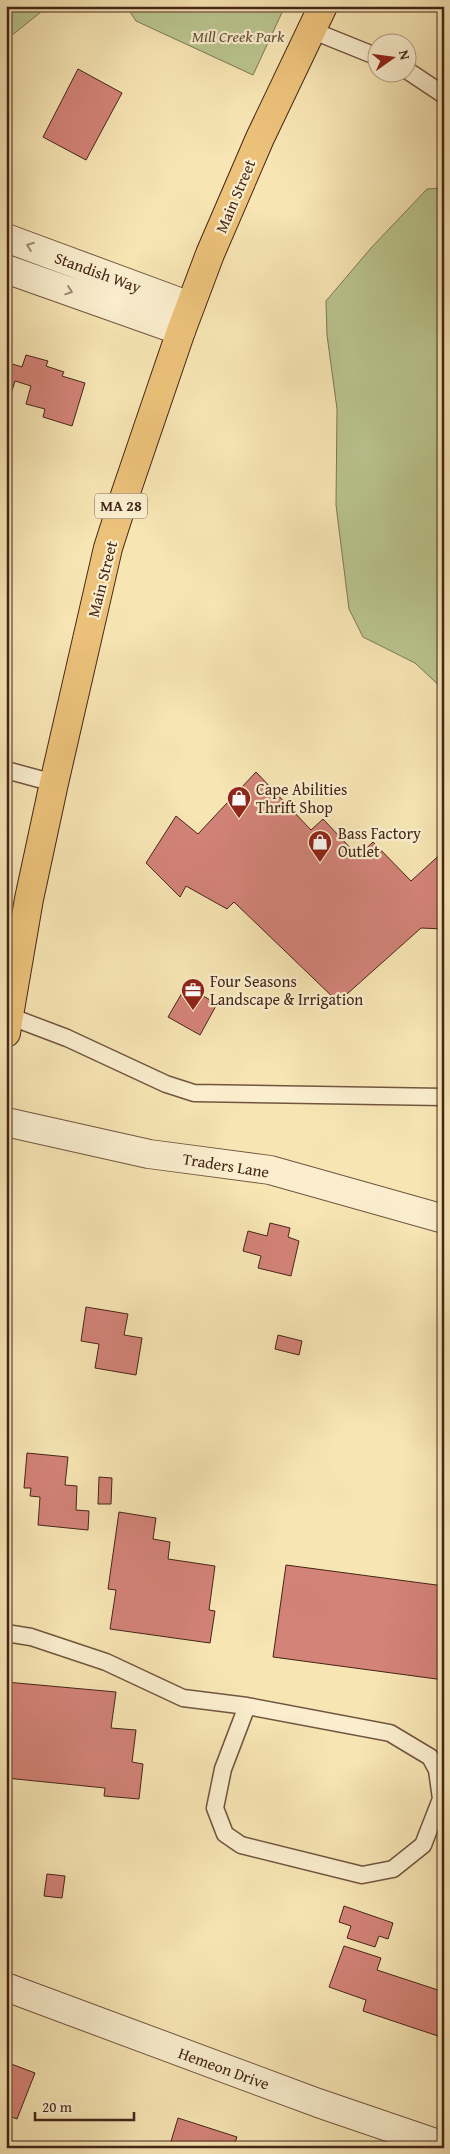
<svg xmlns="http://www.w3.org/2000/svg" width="450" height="2154" font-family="'Gentium Book Plus',serif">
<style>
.green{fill:#bac58f;stroke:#807554}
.building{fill:#d38378;stroke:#452518}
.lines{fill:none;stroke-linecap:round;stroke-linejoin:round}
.service-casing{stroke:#72553f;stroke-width:19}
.minor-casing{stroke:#72553f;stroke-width:30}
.primary-casing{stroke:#452518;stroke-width:30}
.service{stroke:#faeece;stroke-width:16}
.minor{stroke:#faeece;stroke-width:28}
.primary{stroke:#ecc27a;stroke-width:28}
.oneway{stroke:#a08a73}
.labels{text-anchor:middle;stroke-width:4.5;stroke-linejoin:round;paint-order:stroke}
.shield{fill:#faeece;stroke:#7b614f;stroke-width:1}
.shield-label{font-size:15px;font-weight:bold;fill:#452518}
.park-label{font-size:16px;font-style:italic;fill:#624d36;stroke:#faeece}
.street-label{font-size:16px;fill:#452518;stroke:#faeece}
.poi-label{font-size:16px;fill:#452518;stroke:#faeece;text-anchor:start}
</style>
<rect width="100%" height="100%" fill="#f7e5b4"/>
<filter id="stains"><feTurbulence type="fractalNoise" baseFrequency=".004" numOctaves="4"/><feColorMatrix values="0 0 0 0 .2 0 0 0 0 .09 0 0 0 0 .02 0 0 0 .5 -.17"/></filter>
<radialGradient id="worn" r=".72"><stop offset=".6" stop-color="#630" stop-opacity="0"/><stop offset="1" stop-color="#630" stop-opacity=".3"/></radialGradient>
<path class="green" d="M6,6H54L46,8L6,40Z
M126,6H285L253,75L136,21Z
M444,188V690L415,663L363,637L349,609L336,505L337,409L327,335L326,301L371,248L427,189Z"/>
<path class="building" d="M78,69L122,93L86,160L43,137Z
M26,355L48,361L46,366L64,372L62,376L85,383L72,426L43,417L45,409L26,404L31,386L15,381L8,404H6V362L22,367Z
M256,772L311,830L323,819L358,856L373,842L411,881L444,851V929L421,928L338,1002L234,902L227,909L186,886L180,897L146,863L176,816L198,834Z
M186,986L217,1004L200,1035L168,1017Z
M270,1223L290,1228L288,1237L299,1241L291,1276L258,1268L261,1256L243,1251L248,1231L267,1236Z
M86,1307L128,1314L124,1335L142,1338L136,1375L95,1368L99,1344L81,1341Z
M278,1335L302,1341L299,1355L275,1349Z
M27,1453L68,1457L65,1485L77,1486L76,1510L89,1511L88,1530L38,1525L40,1497L30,1496L31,1488H24Z
M99,1477L112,1478L111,1504H98Z
M119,1512L156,1518L153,1539L170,1542L168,1559L215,1566L209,1610L215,1611L210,1643L110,1629L116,1590L108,1589Z
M286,1565L444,1586V1680L273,1657Z
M6,1682L116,1692L111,1728L136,1730L132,1762L143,1764L139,1799L104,1796L105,1788L6,1778Z
M47,1874L65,1876L62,1898L44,1896Z
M344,1906L393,1923L388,1939L379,1936L375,1947L347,1938L351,1926L339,1922Z
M344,1946L381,1958L377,1970L444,1992V2038L363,2011L366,2000L329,1987Z
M6,2062L35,2073L17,2119L6,2115Z
M178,2118L237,2137L233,2148H169Z"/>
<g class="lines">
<g class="service-casing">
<path id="service" d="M311,30L378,57
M408,71L444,95
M6,770L54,783
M9,1016L67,1038L166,1084L194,1093L444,1097
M6,1633L31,1637L106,1662L183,1698L247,1706L390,1733L430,1757L437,1770L441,1799L423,1845L393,1869L362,1875L241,1845L225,1834L215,1808L223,1769L247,1706"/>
</g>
<g class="minor-casing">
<path id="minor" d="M6,238L190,306
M6,269L181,331
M6,1122L149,1154L270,1170L444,1219
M6,1987L318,2103L444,2146"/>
</g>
<g class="primary-casing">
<path id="primary" d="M6,1033L29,899L54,783L108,548L124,498L181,331L210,254L260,138L323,6"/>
</g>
<use href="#service" class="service"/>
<use href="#minor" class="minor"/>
<use href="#primary" class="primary"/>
</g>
<defs><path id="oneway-chevron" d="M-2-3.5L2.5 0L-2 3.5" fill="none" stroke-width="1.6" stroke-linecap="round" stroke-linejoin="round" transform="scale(1.25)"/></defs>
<g class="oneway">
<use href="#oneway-chevron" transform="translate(30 246) rotate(-160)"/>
<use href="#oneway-chevron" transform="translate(69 291) rotate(19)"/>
</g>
<defs>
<g id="shop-pin" transform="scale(1.25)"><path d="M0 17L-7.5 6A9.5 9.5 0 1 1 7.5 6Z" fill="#8f2418" stroke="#faeece"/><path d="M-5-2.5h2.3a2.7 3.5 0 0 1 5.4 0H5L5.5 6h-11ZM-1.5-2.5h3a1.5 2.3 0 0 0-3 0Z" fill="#fff"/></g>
<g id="office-pin" transform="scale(1.25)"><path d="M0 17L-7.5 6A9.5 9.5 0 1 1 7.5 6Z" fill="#8f2418" stroke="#faeece"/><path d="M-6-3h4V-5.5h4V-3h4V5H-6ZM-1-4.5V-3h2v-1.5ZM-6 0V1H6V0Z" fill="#fff"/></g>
</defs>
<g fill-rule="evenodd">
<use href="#shop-pin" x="239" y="798"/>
<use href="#shop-pin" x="320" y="842"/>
<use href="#office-pin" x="193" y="990"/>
</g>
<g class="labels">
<rect class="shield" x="95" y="493.5" width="52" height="25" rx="4"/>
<g class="shield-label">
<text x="121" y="511">MA 28</text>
</g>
<g class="park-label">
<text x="238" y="42">Mill Creek Park</text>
</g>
<g class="street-label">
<text transform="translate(235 196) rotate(-67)" y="6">Main Street</text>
<text transform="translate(98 272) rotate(20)" y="6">Standish Way</text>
<text transform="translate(102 579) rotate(-76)" y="6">Main Street</text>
<text transform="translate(226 1165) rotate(9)" y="6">Traders Lane</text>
<text transform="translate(224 2068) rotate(20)" y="6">Hemeon Drive</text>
</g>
<g class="poi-label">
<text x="256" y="795">Cape Abilities<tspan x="256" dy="18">Thrift Shop</tspan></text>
<text x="338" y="839">Bass Factory<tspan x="338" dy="18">Outlet</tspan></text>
<text x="210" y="987">Four Seasons<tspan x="210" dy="18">Landscape &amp; Irrigation</tspan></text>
</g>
</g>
<rect width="450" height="2154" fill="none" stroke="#f7e5b4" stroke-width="25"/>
<rect x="8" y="8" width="435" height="2139" fill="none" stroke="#452518" stroke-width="2.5"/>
<rect x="12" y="12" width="425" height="2129" fill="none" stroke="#452518"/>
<g transform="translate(392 58) rotate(76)"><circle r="24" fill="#faeece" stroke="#b29e85"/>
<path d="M0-4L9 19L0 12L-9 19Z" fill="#8f2418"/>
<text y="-8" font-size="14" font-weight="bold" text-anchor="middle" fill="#452518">N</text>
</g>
<path d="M35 2112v8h99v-8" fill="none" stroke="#452518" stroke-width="2.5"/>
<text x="42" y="2112" font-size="15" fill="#452518" stroke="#faeece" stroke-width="4" paint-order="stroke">20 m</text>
<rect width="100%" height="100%" filter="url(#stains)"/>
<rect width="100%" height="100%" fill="url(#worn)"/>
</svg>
